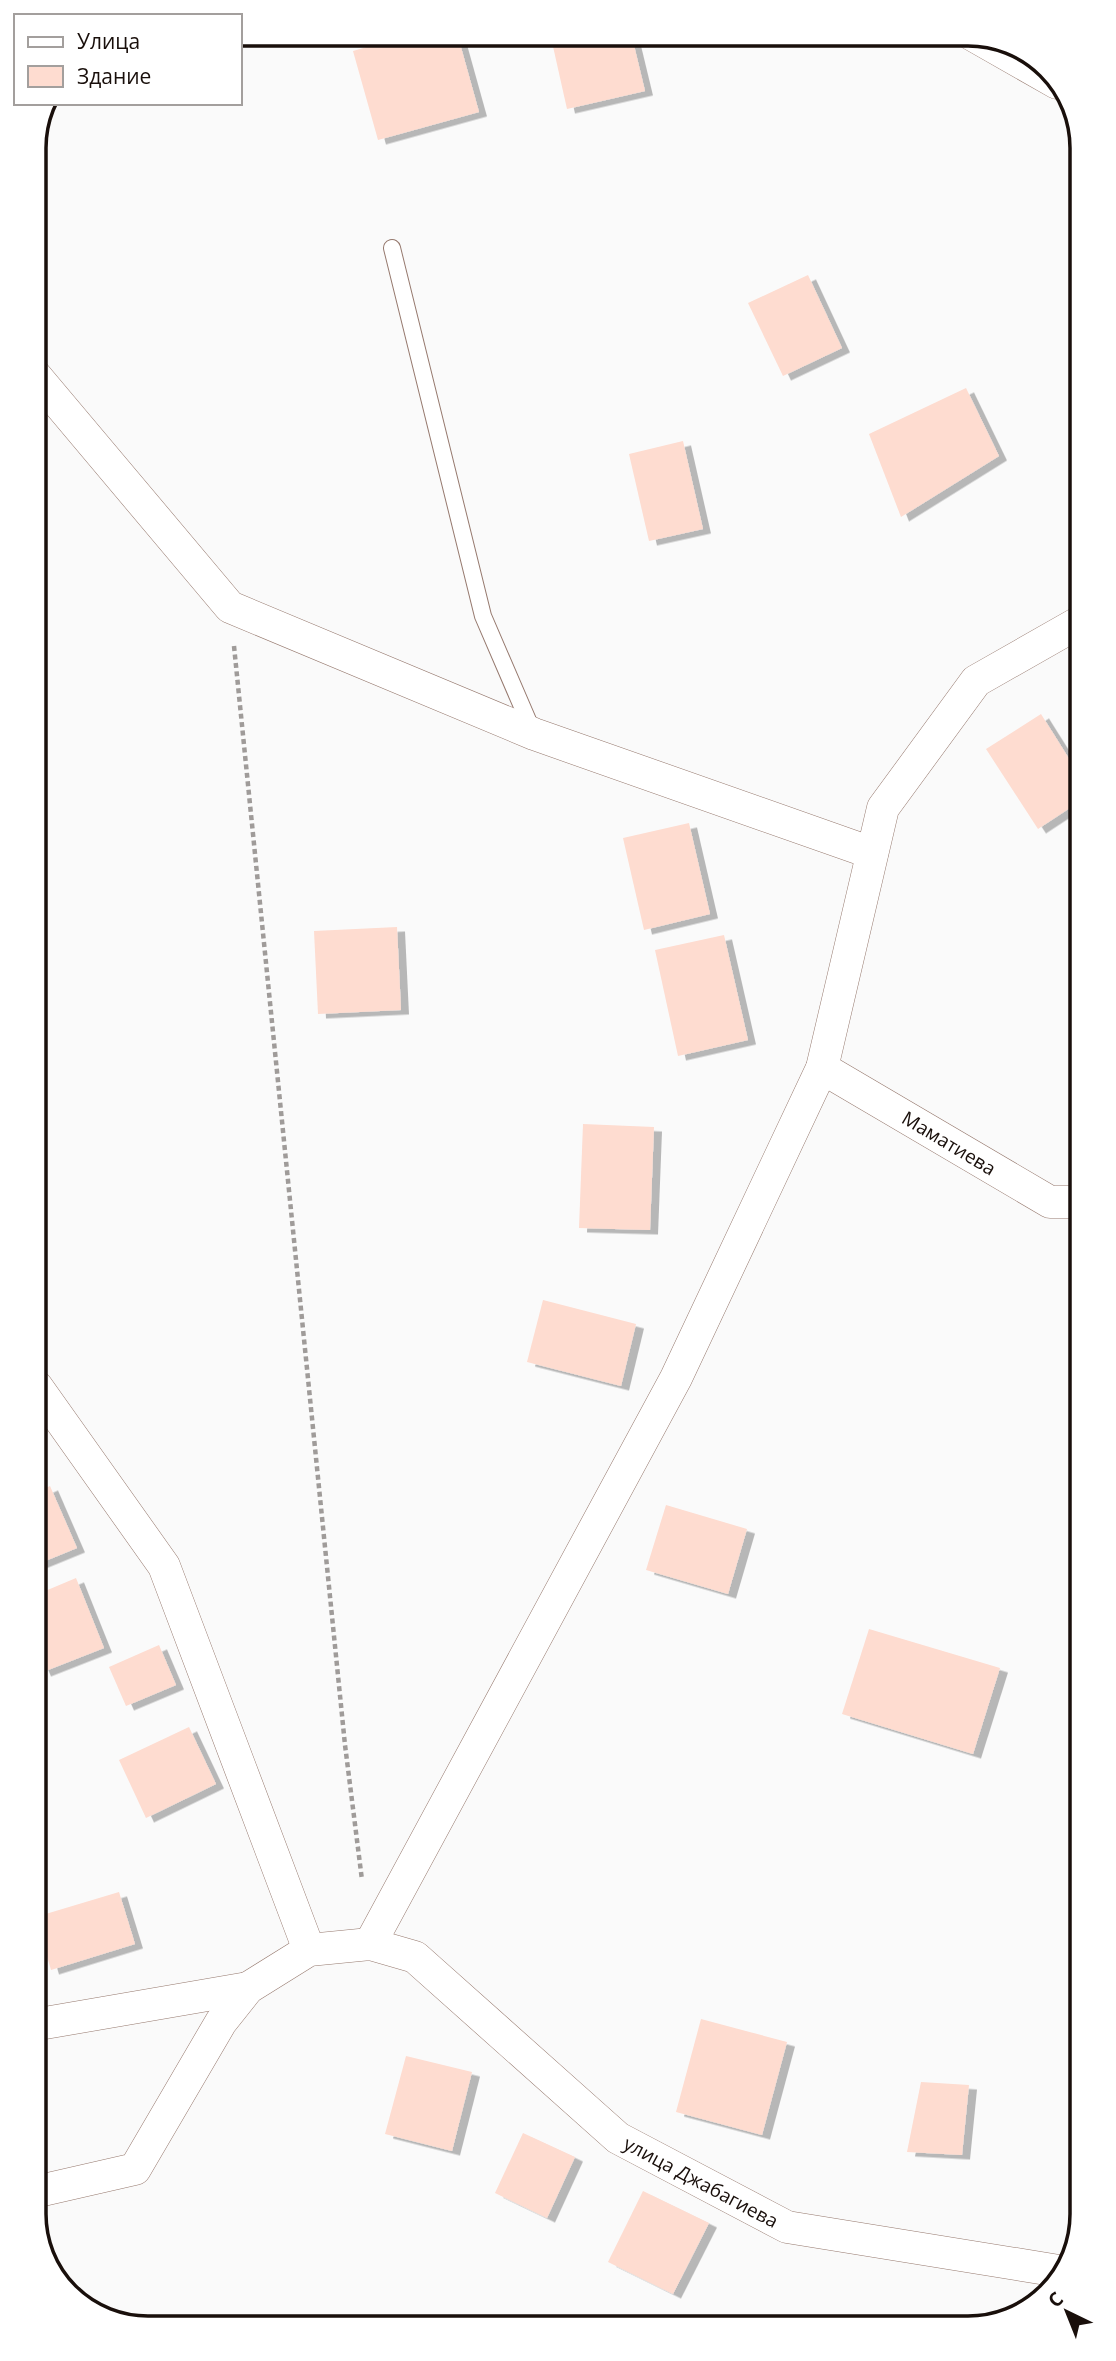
<svg xmlns="http://www.w3.org/2000/svg" width="1116" height="2361" font-family="'Open Sans',sans-serif">
<style>
.building{fill:#fedcd0;filter:url(#shadow)}
.lines{fill:none;stroke-linecap:round;stroke-linejoin:round}
.service-casing{stroke:#96796e;stroke-width:18}
.minor-casing{stroke:#96796e;stroke-width:33}
.path{stroke:#9f9b99;stroke-width:4.5;stroke-dasharray:5 3.5;stroke-linecap:butt}
.service{stroke:#fff;stroke-width:16}
.minor{stroke:#fff;stroke-width:32}
.labels{text-anchor:middle;dominant-baseline:central;stroke-width:6;stroke-linejoin:round;paint-order:stroke}
.street-label{font-size:19px;fill:#190f0b;stroke:#fff}
.rim{fill:none;stroke:#190f0b;stroke-width:3.5}
</style>
<defs>
<filter id="shadow"><feDropShadow dx="8" dy="4.5" stdDeviation="0" flood-color="#0004"/></filter>
</defs>
<rect width="100%" height="100%" fill="#fafafa"/>
<g class="building">
<polygon points="415,33 457,33 479,112 378,140 353,51"/>
<polygon points="550,33 631,33 645,91 567,109"/>
<polygon points="808,275 842,348 783,376 748,303"/>
<polygon points="966,388 999,456 901,517 869,434"/>
<polygon points="683,441 703,529 649,541 629,454"/>
<polygon points="1041,714 1078,773 1079,802 1038,829 986,749"/>
<polygon points="689,823 710,914 644,930 623,838"/>
<polygon points="397,927 401,1010 318,1014 314,931"/>
<polygon points="724,935 748,1040 678,1056 655,950"/>
<polygon points="583,1124 654,1127 650,1230 579,1228"/>
<polygon points="543,1300 636,1324 621,1386 527,1362"/>
<polygon points="50,1486 77,1548 38,1564 37,1492"/>
<polygon points="666,1505 747,1529 728,1594 646,1570"/>
<polygon points="76,1578 104,1648 43,1672 38,1660 38,1594"/>
<polygon points="869,1629 1000,1668 973,1754 842,1714"/>
<polygon points="159,1645 176,1685 126,1706 109,1667"/>
<polygon points="189,1727 216,1784 146,1818 119,1760"/>
<polygon points="119,1892 135,1944 51,1970 39,1929 39,1916"/>
<polygon points="701,2019 787,2042 762,2135 676,2112"/>
<polygon points="406,2056 472,2072 452,2151 385,2134"/>
<polygon points="921,2082 969,2085 962,2155 907,2152"/>
<polygon points="523,2133 575,2157 547,2218 495,2193"/>
<polygon points="643,2191 709,2223 673,2294 608,2262"/>
</g>
<g class="lines">
<defs>
<polyline id="service" points="392,248 483,616 533,732"/>
<g id="minor">
<polyline points="971,34 1057,83"/>
<polyline points="34,374 230,607 534,734 872,853"/>
<polyline points="822,1068 1050,1202 1080,1202"/>
<polyline points="37,1387 164,1566 309,1950"/>
<polyline points="370,1944 676,1378 822,1068 883,808 976,681 1078,623"/>
<polyline points="39,2024 248,1988"/>
<polyline points="39,2191 135,2169 221,2022 248,1988 309,1950 370,1944 415,1957 618,2138 787,2227 1065,2272"/>
</g>
</defs>
<use href="#service" class="service-casing"/>
<use href="#minor" class="minor-casing"/>
<polyline class="path" points="234,646 345,1745 362,1880"/>
<use href="#service" class="service"/>
<use href="#minor" class="minor"/>
</g>
<g class="labels">
<g class="street-label">
<text transform="translate(949 1143) rotate(31)">Маматиева</text>
<text transform="translate(701 2182) rotate(28)">улица Джабагиева</text>
</g>
</g>
<path d="M0 0H1116V2361H0ZM148 46H968A102 102 0 0 1 1070 148V2214A102 102 0 0 1 968 2316H148A102 102 0 0 1 46 2214V148A102 102 0 0 1 148 46Z" fill="#fff" fill-rule="evenodd"/>
<path class="rim" d="M148 46H968A102 102 0 0 1 1070 148V2214A102 102 0 0 1 968 2316H148A102 102 0 0 1 46 2214V148A102 102 0 0 1 148 46Z"/>
<rect x="14" y="14" width="228" height="91" fill="#ffffff" stroke="#a39f9d" stroke-width="2"/>
<rect x="28" y="37" width="35" height="10" fill="#ffffff" stroke="#a39f9d" stroke-width="2"/>
<text x="77" y="49" font-size="21" fill="#190f0b">Улица</text>
<rect x="28" y="66" width="35" height="21" fill="#fedcd0" stroke="#a39f9d" stroke-width="2"/>
<text x="77" y="84" font-size="21" fill="#190f0b">Здание</text>
<g transform="translate(1067 2312) rotate(317)" stroke="#ffffff" stroke-width="5" paint-order="stroke">
<path d="M0-5L12 26L0 18L-12 26Z" fill="#190f0b"/>
<text y="-10" font-size="19" font-weight="bold" text-anchor="middle" fill="#190f0b">С</text>
</g>
</svg>
